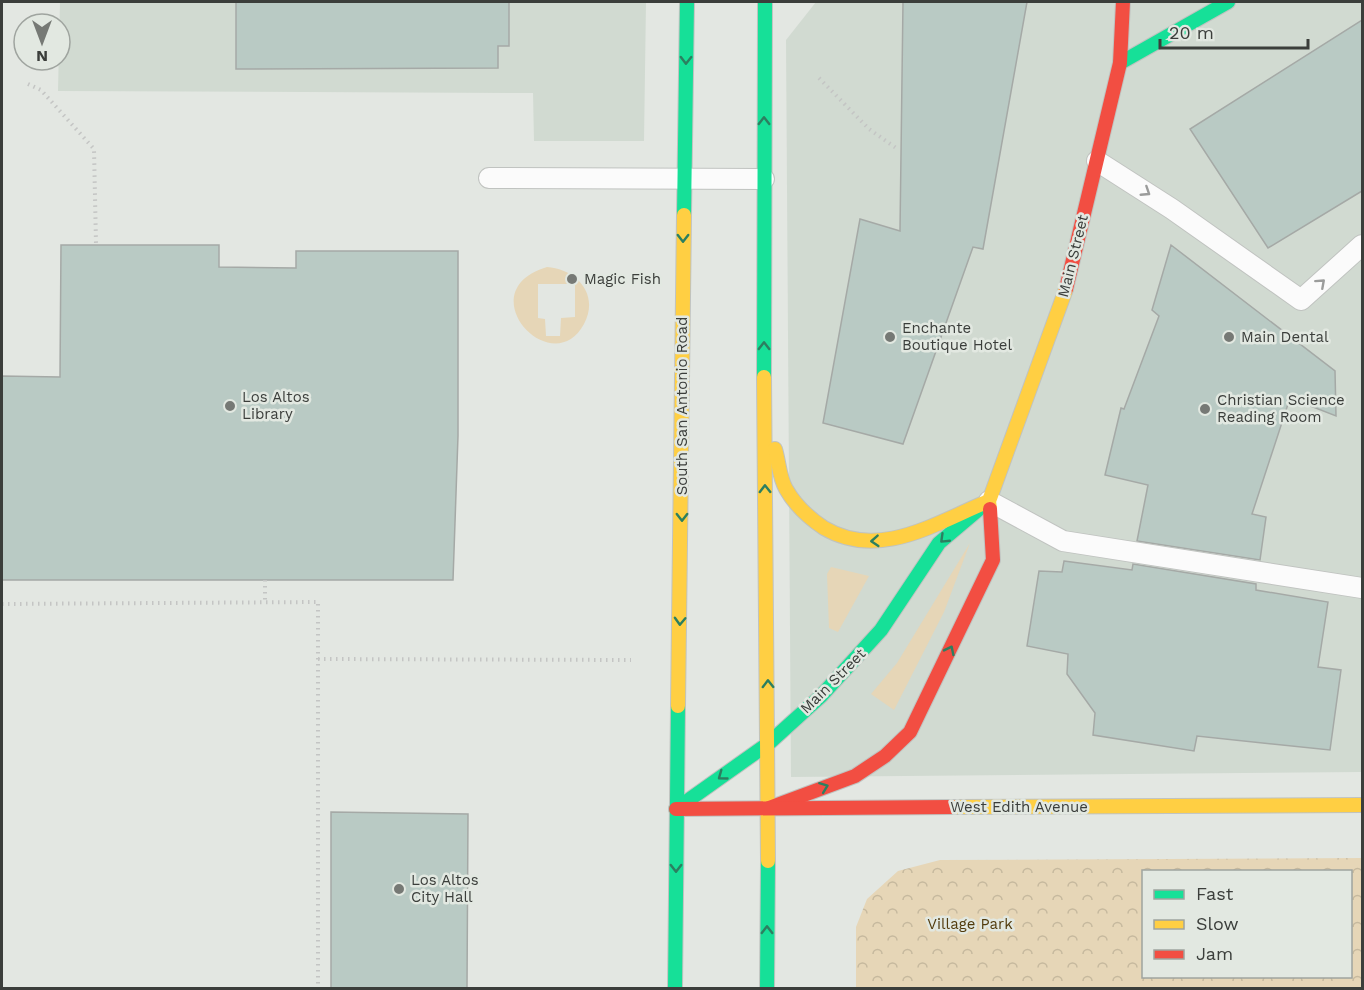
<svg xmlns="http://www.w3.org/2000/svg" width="1364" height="990" font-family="'Work Sans',sans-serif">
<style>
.built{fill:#d1dad1}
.green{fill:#e6d6b7;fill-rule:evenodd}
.forest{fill:url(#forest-crowns);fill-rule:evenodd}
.building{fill:#b9cac4;stroke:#a5a9a6;stroke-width:1.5}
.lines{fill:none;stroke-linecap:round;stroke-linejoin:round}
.lane-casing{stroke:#c0c3c0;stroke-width:22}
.fast-casing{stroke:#c0c3c0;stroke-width:16}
.slow-casing{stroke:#c0c3c0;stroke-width:16}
.jam-casing{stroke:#c0c3c0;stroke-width:16}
.path{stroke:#c4c5c4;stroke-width:4;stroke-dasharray:1.5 4.5;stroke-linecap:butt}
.lane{stroke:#fbfbfb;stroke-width:20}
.fast{stroke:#16e098;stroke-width:14}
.slow{stroke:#ffcf43;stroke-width:14}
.jam{stroke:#f24e42;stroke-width:14}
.oneway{stroke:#2c7f60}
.oneway2{stroke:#9b9c9b}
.poi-dot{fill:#767975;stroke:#e2e8e1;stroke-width:2}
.labels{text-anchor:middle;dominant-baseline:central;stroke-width:5;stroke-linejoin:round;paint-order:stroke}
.street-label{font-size:15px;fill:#3b3e3b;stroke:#e2e8e1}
.poi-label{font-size:15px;fill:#3b3e3b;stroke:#e2e8e1;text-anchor:start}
.park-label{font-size:15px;fill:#523b0c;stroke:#e2e8e1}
</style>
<defs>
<pattern id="forest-crowns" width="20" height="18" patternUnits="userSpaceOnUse" patternTransform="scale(1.5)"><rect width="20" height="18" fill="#e6d6b7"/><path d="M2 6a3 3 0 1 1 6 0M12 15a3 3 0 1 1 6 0" fill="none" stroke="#c6b99e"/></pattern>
</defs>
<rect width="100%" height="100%" fill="#e3e7e2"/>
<g class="built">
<polygon points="60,2 646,2 644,141 534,141 533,93 58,91"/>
<polygon points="816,2 1362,2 1362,772 791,777 786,40"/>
</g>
<g class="green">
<path d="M 547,267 C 576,269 600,294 584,324 C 552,383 467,291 547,267 ZM 538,284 L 575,284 L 575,317 L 561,318 L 560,336 L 546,336 L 545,319 L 538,318 Z"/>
<polygon points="970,543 944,612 894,710 871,694 897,663"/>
<polygon points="831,567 869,576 838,632 829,628 827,574"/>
</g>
<path class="forest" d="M 1362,858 L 1362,988 L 856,988 L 856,927 L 867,899 L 898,871 L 940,860 ZM 1144,872 L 1350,872 L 1350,976 L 1144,976 Z"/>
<g class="building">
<polygon points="236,2 509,2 509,46 498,46 498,68 236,69"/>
<polygon points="903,2 1027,2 983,249 973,247 903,444 823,423 860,219 900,231"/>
<polygon points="1362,20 1362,191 1268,248 1190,129"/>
<polygon points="61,245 219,245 219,267 296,268 296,251 458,251 458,436 453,580 2,580 2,376 60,377"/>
<polygon points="1171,245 1335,371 1336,416 1290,398 1252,514 1266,517 1260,560 1137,541 1148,485 1105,475 1121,408 1124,409 1159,316 1152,310"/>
<polygon points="1064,561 1132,570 1133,564 1256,584 1256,590 1328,602 1318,667 1341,670 1330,750 1197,736 1194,751 1093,735 1095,713 1067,674 1068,654 1027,646 1039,571 1062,572"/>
<polygon points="331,812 468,814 467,988 331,988"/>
</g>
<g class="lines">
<defs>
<g id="lane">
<polyline points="1097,161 1172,209 1301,300 1362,245"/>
<polyline points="489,178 764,179"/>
<polyline points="989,501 1063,541 1362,588"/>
</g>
<g id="fast">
<polyline points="1120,63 1228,2"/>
<polyline points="684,215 687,2"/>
<polyline points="764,377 765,2"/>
<polyline points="676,809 769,743 821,696 881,630 939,543 978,510"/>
<polyline points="675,988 678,706"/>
<polyline points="767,988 768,861"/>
</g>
<g id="slow">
<polyline points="764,377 768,861"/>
<path d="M 775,449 C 779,462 779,477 786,489 C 795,505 809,518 824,528 C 880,561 937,522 989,501"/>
<polyline points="990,509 989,501 1066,289"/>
<polyline points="678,706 684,215"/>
<polyline points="952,807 1362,805"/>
</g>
<g id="jam">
<polyline points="1066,289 1120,63 1123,2"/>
<polyline points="769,808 855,776 885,756 910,732 993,560 990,509"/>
<polyline points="676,809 952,807"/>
</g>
</defs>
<use href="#lane" class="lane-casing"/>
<use href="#fast" class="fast-casing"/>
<use href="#slow" class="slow-casing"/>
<use href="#jam" class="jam-casing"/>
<g class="path">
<polyline points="819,78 869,129 896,148"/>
<polyline points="28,84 41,90 94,149 96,244"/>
<polyline points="265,580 265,602"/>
<polyline points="2,604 318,602 318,988"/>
<polyline points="318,659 631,660"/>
</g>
<use href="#lane" class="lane"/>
<use href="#fast" class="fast"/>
<use href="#slow" class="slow"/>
<use href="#jam" class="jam"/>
</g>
<defs><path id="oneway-chevron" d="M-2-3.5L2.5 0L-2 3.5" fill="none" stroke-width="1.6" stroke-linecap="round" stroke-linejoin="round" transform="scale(1.5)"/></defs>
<g class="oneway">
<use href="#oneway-chevron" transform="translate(686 60) rotate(91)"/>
<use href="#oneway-chevron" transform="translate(764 121) rotate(-90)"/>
<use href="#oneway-chevron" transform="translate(683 238) rotate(90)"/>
<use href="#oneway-chevron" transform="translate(764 346) rotate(-90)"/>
<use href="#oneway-chevron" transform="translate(765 489) rotate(-91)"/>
<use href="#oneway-chevron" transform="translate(682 517) rotate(90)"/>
<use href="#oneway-chevron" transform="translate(944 539) rotate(136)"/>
<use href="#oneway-chevron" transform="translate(875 541) rotate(176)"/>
<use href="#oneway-chevron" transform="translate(680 621) rotate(92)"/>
<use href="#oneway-chevron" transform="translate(950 650) rotate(-64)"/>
<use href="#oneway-chevron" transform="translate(768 684) rotate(-91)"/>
<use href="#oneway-chevron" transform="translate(722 776) rotate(144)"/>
<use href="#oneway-chevron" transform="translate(824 787) rotate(-21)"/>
<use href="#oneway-chevron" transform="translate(676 868) rotate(90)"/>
<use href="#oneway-chevron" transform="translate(767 930) rotate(-90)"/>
</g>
<g class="oneway2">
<use href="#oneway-chevron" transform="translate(1146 192) rotate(33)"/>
<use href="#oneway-chevron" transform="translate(1321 283) rotate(-42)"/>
</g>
<g class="poi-dot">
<circle cx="572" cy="279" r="6"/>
<circle cx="890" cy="337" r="6"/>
<circle cx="1229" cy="337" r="6"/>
<circle cx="230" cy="406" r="6"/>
<circle cx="1205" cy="409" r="6"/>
<circle cx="399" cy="889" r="6"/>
</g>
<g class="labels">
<g class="street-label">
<text transform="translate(1073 256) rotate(-76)">Main Street</text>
<text transform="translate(682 406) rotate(-90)">South San Antonio Road</text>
<text transform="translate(833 681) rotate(-45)">Main Street</text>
<text x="1019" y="807">West Edith Avenue</text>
</g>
<g class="poi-label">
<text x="584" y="279">Magic Fish</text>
<text x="902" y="328">Enchante<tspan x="902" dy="17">Boutique Hotel</tspan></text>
<text x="1241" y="337">Main Dental</text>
<text x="242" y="397">Los Altos<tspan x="242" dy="17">Library</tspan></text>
<text x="1217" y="400">Christian Science<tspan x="1217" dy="17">Reading Room</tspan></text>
<text x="411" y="880">Los Altos<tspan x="411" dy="17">City Hall</tspan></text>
</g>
<g class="park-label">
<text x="970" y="924">Village Park</text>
</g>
</g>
<rect width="1364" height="990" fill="none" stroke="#3b3e3b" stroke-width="6"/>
<rect x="1142" y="870" width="210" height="108" fill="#e2e8e1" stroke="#9fa49f" stroke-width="1.5"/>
<rect x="1154" y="890" width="30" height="9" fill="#16e098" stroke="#9fa49f" stroke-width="1.5"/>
<text x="1196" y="900" font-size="18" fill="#3b3e3b">Fast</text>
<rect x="1154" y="920" width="30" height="9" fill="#ffcf43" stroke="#9fa49f" stroke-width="1.5"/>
<text x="1196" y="930" font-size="18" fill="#3b3e3b">Slow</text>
<rect x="1154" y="950" width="30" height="9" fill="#f24e42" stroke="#9fa49f" stroke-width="1.5"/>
<text x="1196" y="960" font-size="18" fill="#3b3e3b">Jam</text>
<g transform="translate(42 42) rotate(180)"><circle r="28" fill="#e2e8e1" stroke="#9fa49f" stroke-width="1.5"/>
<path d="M0-4.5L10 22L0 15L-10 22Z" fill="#767975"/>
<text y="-9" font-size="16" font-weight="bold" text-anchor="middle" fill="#3b3e3b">N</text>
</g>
<path d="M1160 39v9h148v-9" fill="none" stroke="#3b3e3b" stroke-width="3"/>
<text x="1169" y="39" font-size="18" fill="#3b3e3b" stroke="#e2e8e1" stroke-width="4.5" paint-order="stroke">20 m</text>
</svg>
